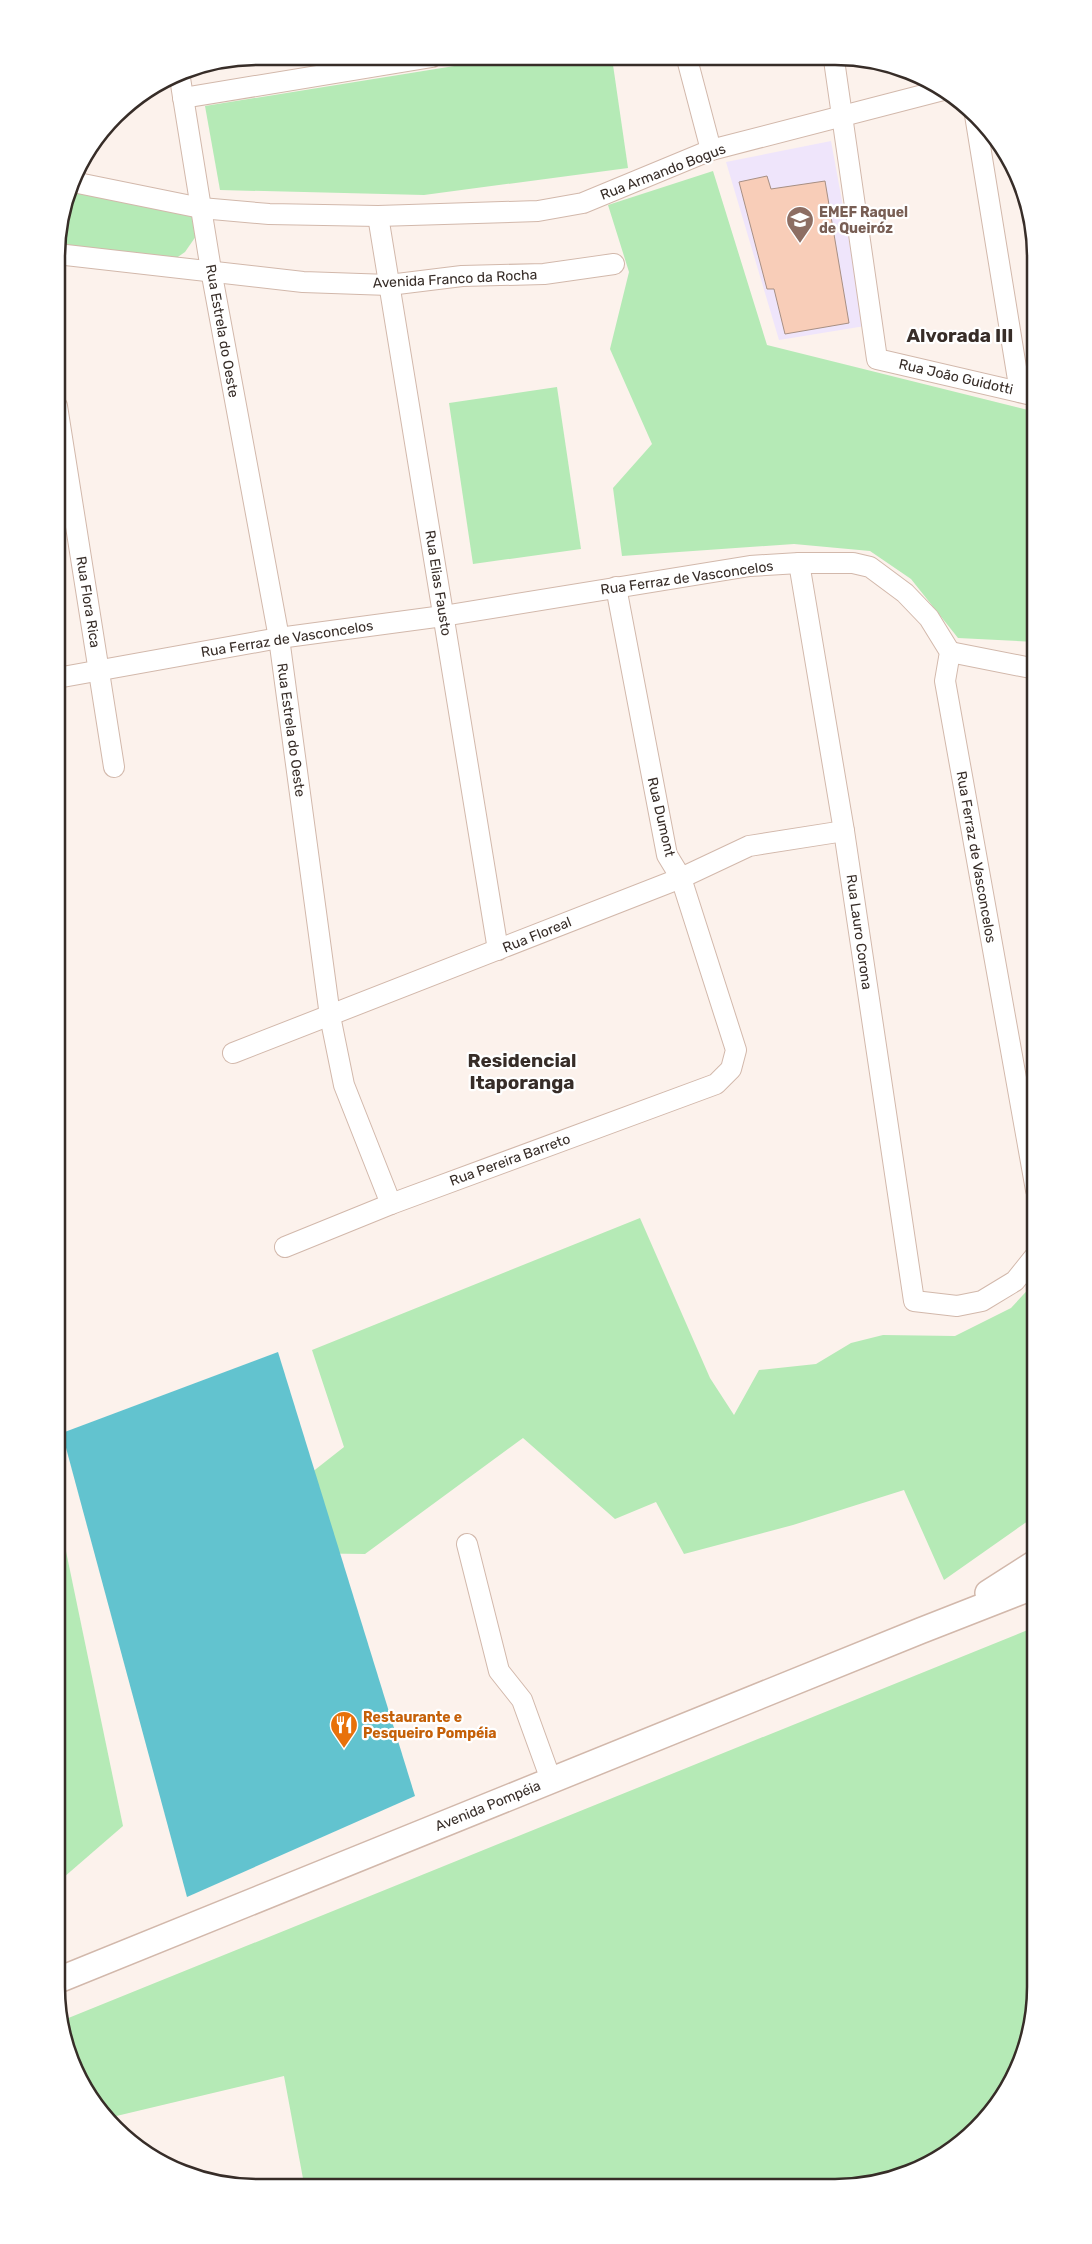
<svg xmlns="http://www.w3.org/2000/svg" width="1092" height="2244" font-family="Rubik,sans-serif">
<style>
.education{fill:#efe5fb}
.green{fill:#b5eab6}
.water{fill:#62c3cf}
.building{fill:#f8cdb8;stroke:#a78f83}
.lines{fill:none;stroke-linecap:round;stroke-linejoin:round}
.minor-casing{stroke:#d2b8ab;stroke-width:22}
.major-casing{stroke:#d2b8ab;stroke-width:28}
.minor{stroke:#fff;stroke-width:20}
.major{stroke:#fff;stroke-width:25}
.labels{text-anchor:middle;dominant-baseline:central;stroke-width:4.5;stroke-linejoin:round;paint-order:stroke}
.street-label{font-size:14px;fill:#372d28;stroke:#fff}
.education-label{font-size:14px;font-weight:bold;fill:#785e54;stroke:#fff;text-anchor:start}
.food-label{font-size:14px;font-weight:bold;fill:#c56008;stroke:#fff;text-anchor:start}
.district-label{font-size:19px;font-weight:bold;fill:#372d28;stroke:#fff}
.rim{fill:none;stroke:#372d28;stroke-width:2.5}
</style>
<rect width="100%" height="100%" fill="#fcf2ec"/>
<polygon class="education" points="831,141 865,326 779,340 726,162"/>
<g class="green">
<polygon points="504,58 612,58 628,168 424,195 220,190 205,106"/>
<polygon points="713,171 767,345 1036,412 1036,642 958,638 911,579 870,551 794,544 622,556 613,488 652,444 610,349 629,272 608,205"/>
<polygon points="71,192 155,201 181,207 203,226 185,252 162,268 57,264 57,244"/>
<polygon points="557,387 581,549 473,564 449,403"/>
<polygon points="640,1218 710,1378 734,1415 759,1370 816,1364 851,1343 883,1335 955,1336 1011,1308 1035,1282 1035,1516 944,1580 904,1490 793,1525 684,1554 656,1502 615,1519 523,1438 365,1554 285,1553 255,1517 344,1447 312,1350"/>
<polygon points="56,1503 123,1826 56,1884"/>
<polygon points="1035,1627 1035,2000 1021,2063 994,2109 946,2154 887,2181 835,2188 304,2184 284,2076 108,2118 90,2098 63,2039 61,2021"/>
</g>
<polygon class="water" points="278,1352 415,1796 187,1897 62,1433"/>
<polygon class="building" points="767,176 771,189 825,181 849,323 785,334 774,289 767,289 739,182"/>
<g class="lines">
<defs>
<g id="minor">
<polyline points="687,59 711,150"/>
<polyline points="834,60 877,359 1036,396"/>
<polyline points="179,72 211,270 279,638 330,1016 344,1085 391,1204"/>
<polyline points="183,98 432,57"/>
<polyline points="975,115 1020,392"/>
<polyline points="73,182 201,208 269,214 378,216 538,211 583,203 711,150 943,90"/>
<polyline points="378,216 498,950"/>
<polyline points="57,254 303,282 389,285 462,276 544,274 614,264"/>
<polyline points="57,406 114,767"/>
<polyline points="799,563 844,831 914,1301 957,1306 982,1301 1015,1281 1035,1256"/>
<polyline points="950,652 1036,669"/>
<polyline points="57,678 279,638 443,616 750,566 799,563 853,563 870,567 905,593 929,618 950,652 945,681 1036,1190"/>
<polyline points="233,1053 681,878 749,846 844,831"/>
<polyline points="285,1247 391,1204 716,1084 731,1069 736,1050 681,878 667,855 616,587"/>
<polyline points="467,1544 499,1671 522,1700 551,1780"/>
</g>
<g id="major">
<polyline points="988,1593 1035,1563"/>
<polyline points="56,1981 920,1631 1035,1586"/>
</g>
</defs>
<use href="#minor" class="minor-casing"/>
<use href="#major" class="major-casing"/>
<use href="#minor" class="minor"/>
<use href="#major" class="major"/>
</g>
<defs>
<symbol id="school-pin" viewBox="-11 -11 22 30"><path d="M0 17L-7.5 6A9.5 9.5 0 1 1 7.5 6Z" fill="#8d6e63" stroke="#fff"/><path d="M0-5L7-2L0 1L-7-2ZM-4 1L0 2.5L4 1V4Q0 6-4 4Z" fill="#fff"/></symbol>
<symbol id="restaurant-pin" viewBox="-11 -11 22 30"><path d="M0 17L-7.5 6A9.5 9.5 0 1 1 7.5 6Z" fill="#e8710a" stroke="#fff"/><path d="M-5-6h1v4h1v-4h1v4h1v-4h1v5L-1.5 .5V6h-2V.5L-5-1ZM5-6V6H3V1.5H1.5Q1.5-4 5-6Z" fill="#fff"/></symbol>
</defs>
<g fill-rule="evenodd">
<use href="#school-pin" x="784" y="204" width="32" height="43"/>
<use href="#restaurant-pin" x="328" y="1709" width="32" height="43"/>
</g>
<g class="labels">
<g class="street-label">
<text transform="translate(663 172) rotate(-21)">Rua Armando Bogus</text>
<text transform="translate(455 279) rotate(-3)">Avenida Franco da Rocha</text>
<text transform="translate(222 331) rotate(80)">Rua Estrela do Oeste</text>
<text transform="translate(956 377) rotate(13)">Rua João Guidotti</text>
<text transform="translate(687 578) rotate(-8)">Rua Ferraz de Vasconcelos</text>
<text transform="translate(438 583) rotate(81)">Rua Elias Fausto</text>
<text transform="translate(88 602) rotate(81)">Rua Flora Rica</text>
<text transform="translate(287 639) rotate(-9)">Rua Ferraz de Vasconcelos</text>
<text transform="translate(291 730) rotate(82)">Rua Estrela do Oeste</text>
<text transform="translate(661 817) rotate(77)">Rua Dumont</text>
<text transform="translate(976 857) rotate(80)">Rua Ferraz de Vasconcelos</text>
<text transform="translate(859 932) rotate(82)">Rua Lauro Corona</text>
<text transform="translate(537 935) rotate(-22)">Rua Floreal</text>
<text transform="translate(510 1160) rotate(-20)">Rua Pereira Barreto</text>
<text transform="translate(488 1806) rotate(-22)">Avenida Pompéia</text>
</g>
<g class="education-label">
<text x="819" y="212">EMEF Raquel<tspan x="819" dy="16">de Queiróz</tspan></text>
</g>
<g class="food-label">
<text x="363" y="1717">Restaurante e<tspan x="363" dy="16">Pesqueiro Pompéia</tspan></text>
</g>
<g class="district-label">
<text x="960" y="335">Alvorada III</text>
<text x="522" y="1060">Residencial<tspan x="522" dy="22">Itaporanga</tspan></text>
</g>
</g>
<path d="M0 0H1092V2244H0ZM257 65H835A192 192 0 0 1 1027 257V1987A192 192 0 0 1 835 2179H257A192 192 0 0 1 65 1987V257A192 192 0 0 1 257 65Z" fill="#fff" fill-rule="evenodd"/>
<path class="rim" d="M257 65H835A192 192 0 0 1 1027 257V1987A192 192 0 0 1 835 2179H257A192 192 0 0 1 65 1987V257A192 192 0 0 1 257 65Z"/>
</svg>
